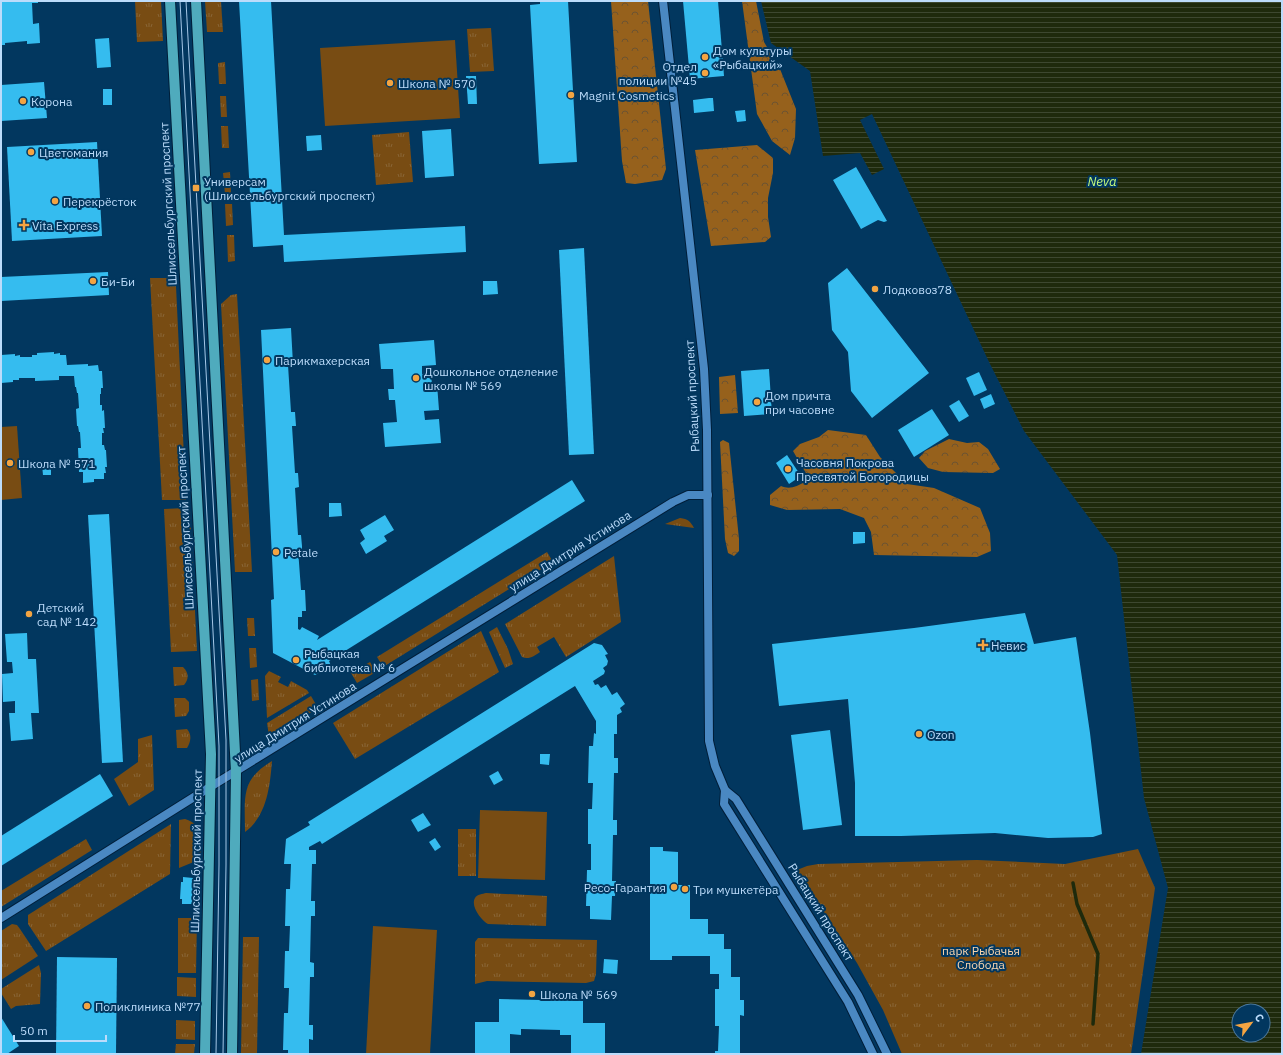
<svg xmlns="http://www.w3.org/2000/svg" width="1283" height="1055" font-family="'IBM Plex Sans',sans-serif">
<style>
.grass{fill:url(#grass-tufts)}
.forest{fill:url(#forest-crowns)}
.garden{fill:#784c13}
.water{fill:url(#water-rules);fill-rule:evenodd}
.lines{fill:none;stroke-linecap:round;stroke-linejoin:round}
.stream{stroke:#1e2a0c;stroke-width:3.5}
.building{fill:#35bcef}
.street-casing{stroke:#001e39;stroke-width:10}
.primary-casing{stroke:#001e39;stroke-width:12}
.street{stroke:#4a88c2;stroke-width:8}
.primary{stroke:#4fabbd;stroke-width:10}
.tram{stroke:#a5c7e7;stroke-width:1}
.poi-dot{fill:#f3a442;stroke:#02375f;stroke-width:1.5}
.labels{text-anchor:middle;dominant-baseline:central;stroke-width:4;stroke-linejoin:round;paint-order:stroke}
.poi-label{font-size:12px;fill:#bcdcfb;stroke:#02375f;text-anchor:start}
.street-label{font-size:12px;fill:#bcdcfb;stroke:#02375f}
.park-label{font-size:12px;fill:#f9d5ae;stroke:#02375f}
.water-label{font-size:13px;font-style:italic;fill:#c3f87c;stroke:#02375f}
</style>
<defs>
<pattern id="grass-tufts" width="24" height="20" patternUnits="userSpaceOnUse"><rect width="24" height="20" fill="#784c13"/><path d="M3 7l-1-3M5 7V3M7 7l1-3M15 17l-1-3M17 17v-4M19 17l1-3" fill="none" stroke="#896536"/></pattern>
<pattern id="forest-crowns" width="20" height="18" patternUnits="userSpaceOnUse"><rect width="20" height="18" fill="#96611c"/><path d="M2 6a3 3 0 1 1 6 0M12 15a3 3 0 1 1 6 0" fill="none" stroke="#6c5331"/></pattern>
<pattern id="water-rules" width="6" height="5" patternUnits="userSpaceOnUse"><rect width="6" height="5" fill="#1e2a0c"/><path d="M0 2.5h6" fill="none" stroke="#3d4830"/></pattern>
</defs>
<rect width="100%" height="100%" fill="#02375f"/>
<g class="grass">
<polygon points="135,1 161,1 163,41 137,42"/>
<polygon points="205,1 221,1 223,32 207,32"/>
<polygon points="491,28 494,71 470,72 467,29"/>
<polygon points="225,62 226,84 219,84 218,63"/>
<polygon points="220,96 226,96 227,117 221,117"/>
<polygon points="221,126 228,126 229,148 222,148"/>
<polygon points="409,132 413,182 376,185 372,135"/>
<polygon points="230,172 231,194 225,194 223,173"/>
<polygon points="225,204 232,204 233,225 226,226"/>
<polygon points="227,235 234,235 235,261 228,262"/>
<polygon points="150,278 169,278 176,286 186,500 162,500"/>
<polygon points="237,294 252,572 235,572 221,304 231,295"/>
<polygon points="185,508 190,511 197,651 171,652 164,509"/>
<path d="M 680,518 C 688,519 690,521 694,528 L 665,524 Z"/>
<polygon points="547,552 553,562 383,667 377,657"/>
<path d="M 614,556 L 621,622 L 566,657 L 554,637 L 537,647 L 540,652 C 534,656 529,660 522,657 L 505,624 Z"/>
<polygon points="247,618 254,618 255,636 248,636"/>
<polygon points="497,627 508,649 513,664 505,668 489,632"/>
<polygon points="481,631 499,672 355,759 333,723"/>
<polygon points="249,648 256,648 257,667 250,668"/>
<polygon points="370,662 376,672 357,683 351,673"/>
<path d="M 173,667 L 183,667 C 189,673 189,679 184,685 L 174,686 Z"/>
<polygon points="269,671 281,677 278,682 288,687 291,681 307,690 309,693 267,718 265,676"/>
<polygon points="258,679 259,700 252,701 251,680"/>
<polygon points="311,696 318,708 274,735 269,736 267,723"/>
<polygon points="174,698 185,698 189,702 189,711 186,716 175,717"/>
<path d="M 187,729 C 192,735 191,741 187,748 L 177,748 L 176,730 Z"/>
<polygon points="152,735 154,790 129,806 114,779 138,762 138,739"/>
<path d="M 272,761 C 270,786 267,816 245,832 C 245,798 240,780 272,761 Z"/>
<path d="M 185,819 C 205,825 201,843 201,859 L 179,868 L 179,820 Z"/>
<polygon points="171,824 170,874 46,951 28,924 28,915"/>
<rect x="458" y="829" width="18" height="47"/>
<polygon points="86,839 92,850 1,907 1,891"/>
<polygon points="1138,849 1155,888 1131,1054 902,1054 883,1010 857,963 797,870 807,866 818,864 977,860 1065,864"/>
<path d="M 486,893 L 547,896 L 546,926 L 488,924 C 482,921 470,906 475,898 C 477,894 483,894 486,893 Z"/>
<polygon points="178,918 197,918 196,973 178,973"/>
<polygon points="12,924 17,925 20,929 38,956 1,980 1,931"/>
<polygon points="243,937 259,937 257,1054 241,1054"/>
<polygon points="478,938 597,940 596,974 594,981 586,983 487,981 475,984 475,942"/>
<polygon points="39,965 41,973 40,1004 16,1006 11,1009 1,993 1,989"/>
<polygon points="177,977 196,978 196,997 177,996"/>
<polygon points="176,1020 195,1021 195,1040 176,1039"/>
<polygon points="176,1044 195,1044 194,1054 175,1054"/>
</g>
<g class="forest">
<polygon points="611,1 648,1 666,169 662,180 635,184 626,183 622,161"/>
<polygon points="742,1 756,1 764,42 780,69 796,109 795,138 790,155 772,141 757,114"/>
<polygon points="757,145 773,158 773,173 768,198 768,217 771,237 765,242 711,246 695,150"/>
<polygon points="735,375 738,413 720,414 719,377"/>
<path d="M 828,430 L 866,435 L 880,457 L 907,484 L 934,488 L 980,508 L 990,533 L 991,551 L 977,557 L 874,555 L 871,532 L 864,518 L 840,509 L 787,510 L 770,505 L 770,495 L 781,486 C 790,490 797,486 805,482 L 807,475 L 793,451 L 800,444 L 819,437 Z"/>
<polygon points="949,439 967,443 979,442 988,449 1000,469 993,473 943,472 928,468 919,458 925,451"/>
<polygon points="723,440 729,443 739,539 739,551 734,556 728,553 725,539 720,442"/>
</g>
<g class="garden">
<polygon points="455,40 460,118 325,126 320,48"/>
<polygon points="17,426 22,498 1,500 1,427"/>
<polygon points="480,810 547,812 545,880 478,878"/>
<polygon points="373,926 437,930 430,1054 366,1054"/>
</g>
<path class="water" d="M 761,1 L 1282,1 L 1282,1054 L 1141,1054 L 1168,888 L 1144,798 L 1117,555 L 1024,431 L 990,364 L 872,114 L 860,120 L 884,169 L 872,175 L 860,153 L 823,156 L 810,71 L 771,43 ZM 1239,1011 L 1263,1011 L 1263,1035 L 1239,1035 Z"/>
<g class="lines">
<polyline class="stream" points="1073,883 1077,904 1098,954 1093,1024"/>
</g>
<g class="building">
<polygon points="1,1 38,1 38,3 32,3 33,24 39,23 40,43 27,44 27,41 5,43 5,45 1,45"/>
<polygon points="239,1 271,1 284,235 465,226 466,252 284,262 283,245 253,247"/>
<polygon points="540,1 568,1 577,162 539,164 530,5 540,4"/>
<polygon points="683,1 718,1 724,76 690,79"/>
<polygon points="109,38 111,67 97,68 95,39"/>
<polygon points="466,76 476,76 477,104 468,104"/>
<polygon points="44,82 47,118 1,121 1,85"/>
<rect x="103" y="89" width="9" height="16"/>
<polygon points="709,98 713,98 714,111 694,113 693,100"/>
<polygon points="745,110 746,121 737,122 735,111"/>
<polygon points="451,129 454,176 425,178 422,131"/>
<polygon points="321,135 322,150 307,151 306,136"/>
<polygon points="97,142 102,236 12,241 7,147"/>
<polygon points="856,167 887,221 884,222 878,220 861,229 833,180"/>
<polygon points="584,248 594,454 569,455 559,250"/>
<polygon points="847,268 929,373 872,418 851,391 848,352 832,330 828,283"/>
<polygon points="108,272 109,295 1,301 1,277"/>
<polygon points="483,281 497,281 498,294 483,295"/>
<polygon points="291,328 293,364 288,365 291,412 295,412 296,426 292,426 295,473 298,473 299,487 295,488 298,535 301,535 302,546 302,549 298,549 301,590 305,590 306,611 302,611 302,617 298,617 298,629 300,630 302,627 319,636 317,640 572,480 585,501 329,661 331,666 315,675 273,653 271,600 274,599 261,330"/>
<polygon points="434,340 436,365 422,366 422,374 431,373 432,385 437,384 439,410 424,411 425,420 439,419 441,443 385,447 383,423 397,422 395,400 389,400 388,389 394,389 393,369 381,369 379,344"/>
<polygon points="54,352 54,354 60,353 60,355 66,355 67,365 88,364 88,366 98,365 99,371 102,371 103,388 101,388 101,394 100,394 100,405 102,405 102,411 104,410 105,428 103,428 104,433 102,433 102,445 104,445 105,450 106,450 107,467 105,467 106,473 104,473 104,479 94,479 94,482 83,483 83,472 79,472 78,448 81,448 80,432 79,432 78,426 77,426 76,409 79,408 78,393 77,393 76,387 75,387 74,376 59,376 59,380 35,381 35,378 19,378 19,380 13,380 13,382 1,383 1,355 15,354 15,356 20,355 20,357 32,357 32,355 37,355 37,353"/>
<polygon points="769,369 772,414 744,416 741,371"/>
<polygon points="979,372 987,390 974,396 966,378"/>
<polygon points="991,394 995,404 984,409 980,399"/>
<polygon points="959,400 969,416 959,422 949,406"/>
<polygon points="932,409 949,435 914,457 898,430"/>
<polygon points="787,455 801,476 789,484 776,463"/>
<polygon points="51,464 51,475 43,475 42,465"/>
<polygon points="329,503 341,503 342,516 329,517"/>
<polygon points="109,514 123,762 102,763 88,515"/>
<polygon points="385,515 394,530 384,536 387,541 366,554 360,543 365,539 360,530"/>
<polygon points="853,532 865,532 865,543 853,544"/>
<polygon points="1025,613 1034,644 1076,637 1090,733 1102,834 1093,837 1048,838 995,833 901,836 855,836 855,783 848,699 779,706 772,644 914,628"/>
<polygon points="27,633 28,659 36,659 39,713 31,713 33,739 11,741 9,713 15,713 15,701 3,702 2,674 13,673 12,662 7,662 5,634"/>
<polygon points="594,643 602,645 608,654 605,655 608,661 607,665 603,668 605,671 604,674 593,681 595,685 598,684 601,688 606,685 612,695 617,692 625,704 620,708 622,712 617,715 617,734 614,734 614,758 618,758 618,773 614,773 613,820 617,820 617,835 613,835 612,881 616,881 615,896 612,896 611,920 590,919 590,906 586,906 587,870 591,870 591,844 588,844 588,809 592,809 593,783 588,783 589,746 593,746 594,733 596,734 596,721 575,686 322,844 320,841 309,847 309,850 316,850 316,864 312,864 311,901 315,901 315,916 311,916 310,962 314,963 314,977 310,977 309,1025 313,1025 313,1040 309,1039 309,1054 288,1054 288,1050 283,1050 284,1013 288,1013 289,988 284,988 285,951 289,951 290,926 285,926 286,889 290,889 291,864 284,864 286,839 310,825 308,822"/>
<polygon points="830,730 842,825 803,830 791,735"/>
<polygon points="540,754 550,754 549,765 540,764"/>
<polygon points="498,771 503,780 494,785 489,776"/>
<polygon points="100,774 113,796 1,866 1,836"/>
<polygon points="423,813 431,825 418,832 411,820"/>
<polygon points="435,838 441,847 435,851 429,842"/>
<polygon points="650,847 663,847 663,851 678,852 678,885 690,885 690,919 708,919 708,934 724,934 724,949 731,949 731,977 740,977 740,1000 744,1000 744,1016 740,1015 740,1054 715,1054 715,1051 718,1051 719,1026 715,1026 715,989 719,989 719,974 710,974 710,956 672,956 672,960 650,960"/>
<polygon points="183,877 193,878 193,904 182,904 182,899 180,899 181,882 183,882"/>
<polygon points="57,957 117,958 116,1054 56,1054"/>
<polygon points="604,959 618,960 617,974 603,973"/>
<polygon points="499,999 583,1001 583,1023 605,1023 605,1054 571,1054 571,1035 560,1035 560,1030 521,1029 521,1035 510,1034 510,1054 475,1054 475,1022 499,1022"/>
<polygon points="1,1017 19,1046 7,1054 1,1054"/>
</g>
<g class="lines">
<defs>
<g id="street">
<polyline points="663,1 704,369 707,430 709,741 715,766 725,790 724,804 848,1002 873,1054"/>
<polyline points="725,790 736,799 858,995 887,1054"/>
<polyline points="1,918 210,787 673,502 688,495 708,495"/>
</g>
<g id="primary">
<polyline points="170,1 211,754 205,1054"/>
<polyline points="196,1 236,772 232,1054"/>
</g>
</defs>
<use href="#street" class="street-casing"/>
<use href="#primary" class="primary-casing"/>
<use href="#street" class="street"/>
<use href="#primary" class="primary"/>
<g class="tram">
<polyline points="180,1 219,746 219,865 216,1054"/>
<polyline points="186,1 226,740 226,865 223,1054"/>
</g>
</g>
<g class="poi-dot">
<circle cx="705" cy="57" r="4"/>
<circle cx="705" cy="73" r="4"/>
<circle cx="390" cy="83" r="4"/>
<circle cx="571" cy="95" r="4"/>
<circle cx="23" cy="101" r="4"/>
<circle cx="31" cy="152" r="4"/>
<rect x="192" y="184" width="8" height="8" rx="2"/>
<circle cx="55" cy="201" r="4"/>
<path d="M22 219h4v4h4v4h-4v4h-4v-4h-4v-4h4z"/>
<circle cx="93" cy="281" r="4"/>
<circle cx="875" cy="289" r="4"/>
<circle cx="267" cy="360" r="4"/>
<circle cx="416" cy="378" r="4"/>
<circle cx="757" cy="402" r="4"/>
<circle cx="10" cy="463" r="4"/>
<circle cx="788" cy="469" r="4"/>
<circle cx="276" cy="552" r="4"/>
<circle cx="29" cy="614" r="4"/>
<path d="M981 639h4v4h4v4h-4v4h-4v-4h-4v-4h4z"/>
<circle cx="296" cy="660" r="4"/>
<circle cx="919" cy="734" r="4"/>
<circle cx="674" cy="887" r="4"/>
<circle cx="685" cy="889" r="4"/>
<circle cx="532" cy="994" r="4"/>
<circle cx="87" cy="1006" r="4"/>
</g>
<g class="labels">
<g class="poi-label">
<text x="713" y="50">Дом культуры<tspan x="713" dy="14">«Рыбацкий»</tspan></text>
<text x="697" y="66" text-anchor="end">Отдел<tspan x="697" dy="14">полиции №45</tspan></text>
<text x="398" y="83">Школа № 570</text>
<text x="579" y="95">Magnit Cosmetics</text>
<text x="31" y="101">Корона</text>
<text x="39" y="152">Цветомания</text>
<text x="204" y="181">Универсам<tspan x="204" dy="14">(Шлиссельбургский проспект)</tspan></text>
<text x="63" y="201">Перекрёсток</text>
<text x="32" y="225">Vita Express</text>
<text x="101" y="281">Би-Би</text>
<text x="883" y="289">Лодковоз78</text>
<text x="275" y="360">Парикмахерская</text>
<text x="424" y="371">Дошкольное отделение<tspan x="424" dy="14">школы № 569</tspan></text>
<text x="765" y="395">Дом причта<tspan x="765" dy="14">при часовне</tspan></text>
<text x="796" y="462">Часовня Покрова<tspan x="796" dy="14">Пресвятой Богородицы</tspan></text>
<text x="18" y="463">Школа № 571</text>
<text x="284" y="552">Petale</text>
<text x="37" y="607">Детский<tspan x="37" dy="14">сад № 142</tspan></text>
<text x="991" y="645">Невис</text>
<text x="304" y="653">Рыбацкая<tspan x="304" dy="14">библиотека № 6</tspan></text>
<text x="927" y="734">Ozon</text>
<text x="666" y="887" text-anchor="end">Ресо-Гарантия</text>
<text x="693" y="889">Три мушкетёра</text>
<text x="540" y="994">Школа № 569</text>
<text x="95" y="1006">Поликлиника №77</text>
</g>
<g class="street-label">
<text transform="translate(168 204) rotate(-93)">Шлиссельбургский проспект</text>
<text transform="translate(692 396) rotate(-93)">Рыбацкий проспект</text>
<text transform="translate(185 528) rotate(-93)">Шлиссельбургский проспект</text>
<text transform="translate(570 551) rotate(-32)">улица Дмитрия Устинова</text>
<text transform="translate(295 722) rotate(-32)">улица Дмитрия Устинова</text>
<text transform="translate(196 851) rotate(-89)">Шлиссельбургский проспект</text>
<text transform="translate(821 912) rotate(58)">Рыбацкий проспект</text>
</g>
<g class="park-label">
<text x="981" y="950">парк Рыбачья<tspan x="981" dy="14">Слобода</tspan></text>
</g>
<g class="water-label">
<text x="1102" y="181">Neva</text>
</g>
</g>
<rect width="1283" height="1055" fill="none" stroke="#bcdcfb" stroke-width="4"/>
<g transform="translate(1251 1023) rotate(58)"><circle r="19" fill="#02375f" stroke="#4c799d"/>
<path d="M0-3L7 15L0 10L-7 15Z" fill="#f3a442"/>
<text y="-6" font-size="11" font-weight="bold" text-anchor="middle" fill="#bcdcfb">С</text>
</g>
<path d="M14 1035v6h92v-6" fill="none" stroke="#bcdcfb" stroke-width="2"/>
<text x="20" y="1035" font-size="12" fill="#bcdcfb" stroke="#02375f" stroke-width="3" paint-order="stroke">50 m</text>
</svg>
